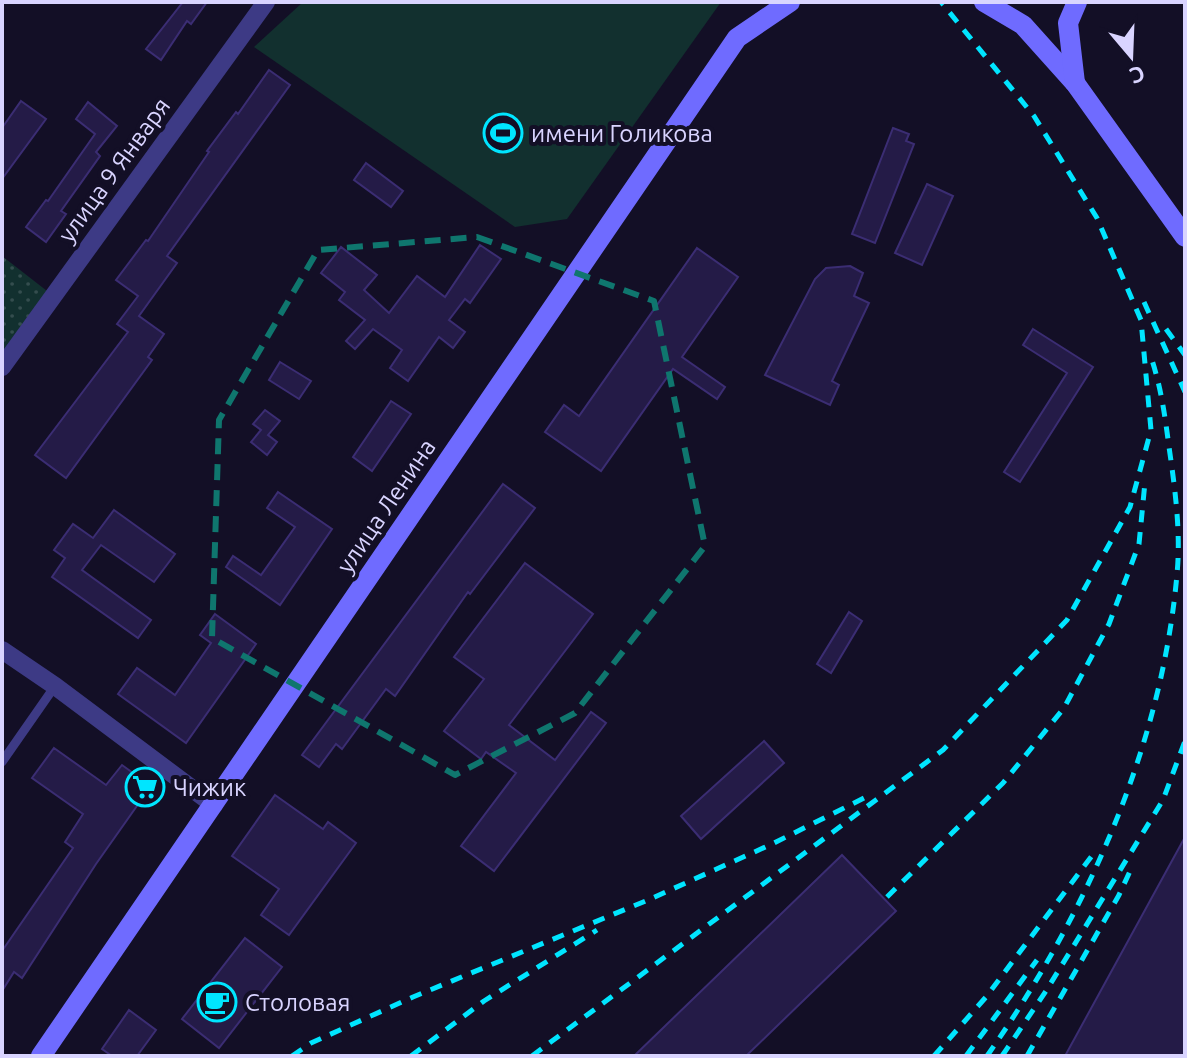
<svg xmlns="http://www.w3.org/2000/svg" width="1187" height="1058" font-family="Ubuntu,sans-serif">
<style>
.park{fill:url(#park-dots)}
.pitch{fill:#12302f}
.building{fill:#241b47;stroke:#3b2d73;stroke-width:2}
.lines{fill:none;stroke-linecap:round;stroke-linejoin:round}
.lane{stroke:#3d3a85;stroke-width:9}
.street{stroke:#3d3a85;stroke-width:18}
.secondary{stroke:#6f6bff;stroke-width:20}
.rail{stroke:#00e5ff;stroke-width:5;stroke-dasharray:12 10;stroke-linecap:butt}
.marked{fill:none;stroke:#0f766e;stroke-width:6;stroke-dasharray:16 10;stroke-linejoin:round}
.labels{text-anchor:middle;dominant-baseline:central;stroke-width:8;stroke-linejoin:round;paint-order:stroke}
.poi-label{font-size:24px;fill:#d9d4ff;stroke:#130f26;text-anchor:start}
.street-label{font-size:24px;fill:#d9d4ff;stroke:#130f26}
</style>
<defs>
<pattern id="park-dots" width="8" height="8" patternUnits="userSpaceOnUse" patternTransform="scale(2)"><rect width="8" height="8" fill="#12302f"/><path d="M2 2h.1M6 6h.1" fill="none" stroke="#344d4e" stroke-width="1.8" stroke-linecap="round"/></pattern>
</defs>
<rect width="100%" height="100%" fill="#130f26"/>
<polygon class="park" points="2,256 47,291 2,353"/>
<polygon class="pitch" points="303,2 721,2 567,219 515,227 254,47"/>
<g class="building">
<polygon points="183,2 207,2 191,24 187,21 161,60 146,49"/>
<polygon points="269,70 290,85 167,256 177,263 139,316 164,334 148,357 152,360 66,478 35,455 128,332 117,324 138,296 116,280 146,240 148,241 209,152 207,151 236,112 238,114"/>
<polygon points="21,101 46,119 2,179 2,128"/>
<polygon points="88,102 117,126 96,152 100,156 61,211 66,214 46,242 26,227 46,200 48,201 95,134 76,119"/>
<polygon points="893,128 909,134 906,141 914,144 875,243 852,234"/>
<polygon points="366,163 403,191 391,207 354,180"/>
<polygon points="927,184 953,196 922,265 895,253"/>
<polygon points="480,245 501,259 470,303 465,299 449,320 465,332 453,348 439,337 408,381 390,368 402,350 373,329 355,349 346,341 365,320 339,300 345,292 321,273 341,247 377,275 364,290 389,313 417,276 445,297"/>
<polygon points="697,248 738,277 682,357 725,387 717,399 673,369 601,471 545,432 564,405 579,416"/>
<polygon points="850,266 863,273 854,296 869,303 832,381 839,385 830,405 765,375 815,279 826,268"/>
<polygon points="1033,329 1093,367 1020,482 1004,472 1067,373 1023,345"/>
<polygon points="280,362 311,381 299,399 269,380"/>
<polygon points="391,401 411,414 372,471 353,457"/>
<polygon points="265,410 280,421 268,435 277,442 267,455 251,442 261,430 253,424"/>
<polygon points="503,484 535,508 470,594 468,592 395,696 386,689 342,749 336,744 319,767 302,755"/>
<polygon points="278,492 332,529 280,605 226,567 233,556 261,575 295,527 267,508"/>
<polygon points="114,510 175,554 154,582 101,545 82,570 151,620 138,638 52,577 65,558 54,550 73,524 93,538"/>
<polygon points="525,563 593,614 509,725 555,760 591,712 606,723 494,871 461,846 516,773 486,752 481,759 444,731 484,679 454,657"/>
<polygon points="849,612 862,621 831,673 817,664"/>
<polygon points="215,614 256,644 186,743 118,694 137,668 175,695 211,643 200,635"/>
<polygon points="764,741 784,763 701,839 681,816"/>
<polygon points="54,748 106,785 122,765 151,786 96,864 22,978 14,972 2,991 2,951 73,848 65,842 83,814 32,778"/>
<polygon points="275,795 323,829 328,822 356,843 289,935 261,915 279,889 232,856"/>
<polygon points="1185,837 1185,1056 1065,1056"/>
<polygon points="842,855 896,911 746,1056 634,1056"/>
<polygon points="245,938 282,967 219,1048 182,1019"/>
<polygon points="129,1010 156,1030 137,1056 112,1056 102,1049"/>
</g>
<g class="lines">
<polyline class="lane" points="2,762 55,686"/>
<g class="street">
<polyline points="2,367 266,2"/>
<polyline points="2,650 55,686 214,805"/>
</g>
<g class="secondary">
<polyline points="984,2 1023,25 1075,83 1185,237"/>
<polyline points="1075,83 1068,23 1077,2"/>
<polyline points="41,1056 737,38 790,2"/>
</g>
<g class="rail">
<polyline points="1144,302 1185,392"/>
<polyline points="1166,329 1185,355"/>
<polyline points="887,897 1003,783 1064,708 1109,624 1139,544 1145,482"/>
<polyline points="292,1056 311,1043 413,997 648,900 772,844 868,796"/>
<polyline points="411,1056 484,1001 597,930"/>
<polyline points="532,1056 943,750 1067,620 1130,507 1151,430 1141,320 1097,218 1034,116 941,2"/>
<polyline points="934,1056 986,997 1094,853"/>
<polyline points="966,1056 1037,960"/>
<path d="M 987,1056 C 1086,915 1162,747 1177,574 C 1181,533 1175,488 1169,447 C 1165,416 1161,387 1151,357"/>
<polyline points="1002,1056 1046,991 1163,800 1185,741"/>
<polyline points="1027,1056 1119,895 1131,869"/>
</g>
</g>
<path class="marked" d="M 477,237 L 654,301 L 705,546 L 575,713 L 455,775 L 212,638 L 219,420 L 318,250 Z"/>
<defs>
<symbol id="stadium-ring" viewBox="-11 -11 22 22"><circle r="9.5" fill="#130f26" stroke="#00e5ff" stroke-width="1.5"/><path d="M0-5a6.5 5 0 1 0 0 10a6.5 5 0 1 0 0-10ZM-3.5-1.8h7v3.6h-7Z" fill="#00e5ff"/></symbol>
<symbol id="supermarket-ring" viewBox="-11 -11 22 22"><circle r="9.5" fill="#130f26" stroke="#00e5ff" stroke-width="1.5"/><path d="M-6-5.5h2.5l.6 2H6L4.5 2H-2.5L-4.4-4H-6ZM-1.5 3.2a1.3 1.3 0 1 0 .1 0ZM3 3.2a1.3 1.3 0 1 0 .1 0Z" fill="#00e5ff"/></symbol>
<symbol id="cafe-ring" viewBox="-11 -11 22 22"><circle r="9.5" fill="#130f26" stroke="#00e5ff" stroke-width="1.5"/><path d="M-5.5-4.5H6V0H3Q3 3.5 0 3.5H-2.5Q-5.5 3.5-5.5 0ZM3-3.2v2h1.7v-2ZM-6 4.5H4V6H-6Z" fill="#00e5ff"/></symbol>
</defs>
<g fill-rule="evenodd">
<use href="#stadium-ring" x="481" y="111" width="44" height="44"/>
<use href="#supermarket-ring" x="123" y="765" width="44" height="44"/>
<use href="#cafe-ring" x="195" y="980" width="44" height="44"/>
</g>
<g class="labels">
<g class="poi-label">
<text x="531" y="133">имени Голикова</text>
<text x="173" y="787">Чижик</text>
<text x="245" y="1002">Столовая</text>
</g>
<g class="street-label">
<text transform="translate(114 170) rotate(-54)">улица 9 Января</text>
<text transform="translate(386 506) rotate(-56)">улица Ленина</text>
</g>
</g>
<rect width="1187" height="1058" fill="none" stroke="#d9d4ff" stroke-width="8"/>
<g transform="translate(1131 56) rotate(161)" stroke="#130f26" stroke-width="6" paint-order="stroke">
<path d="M0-6L14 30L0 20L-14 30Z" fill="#d9d4ff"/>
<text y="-12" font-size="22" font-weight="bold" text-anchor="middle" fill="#d9d4ff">С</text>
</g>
</svg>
